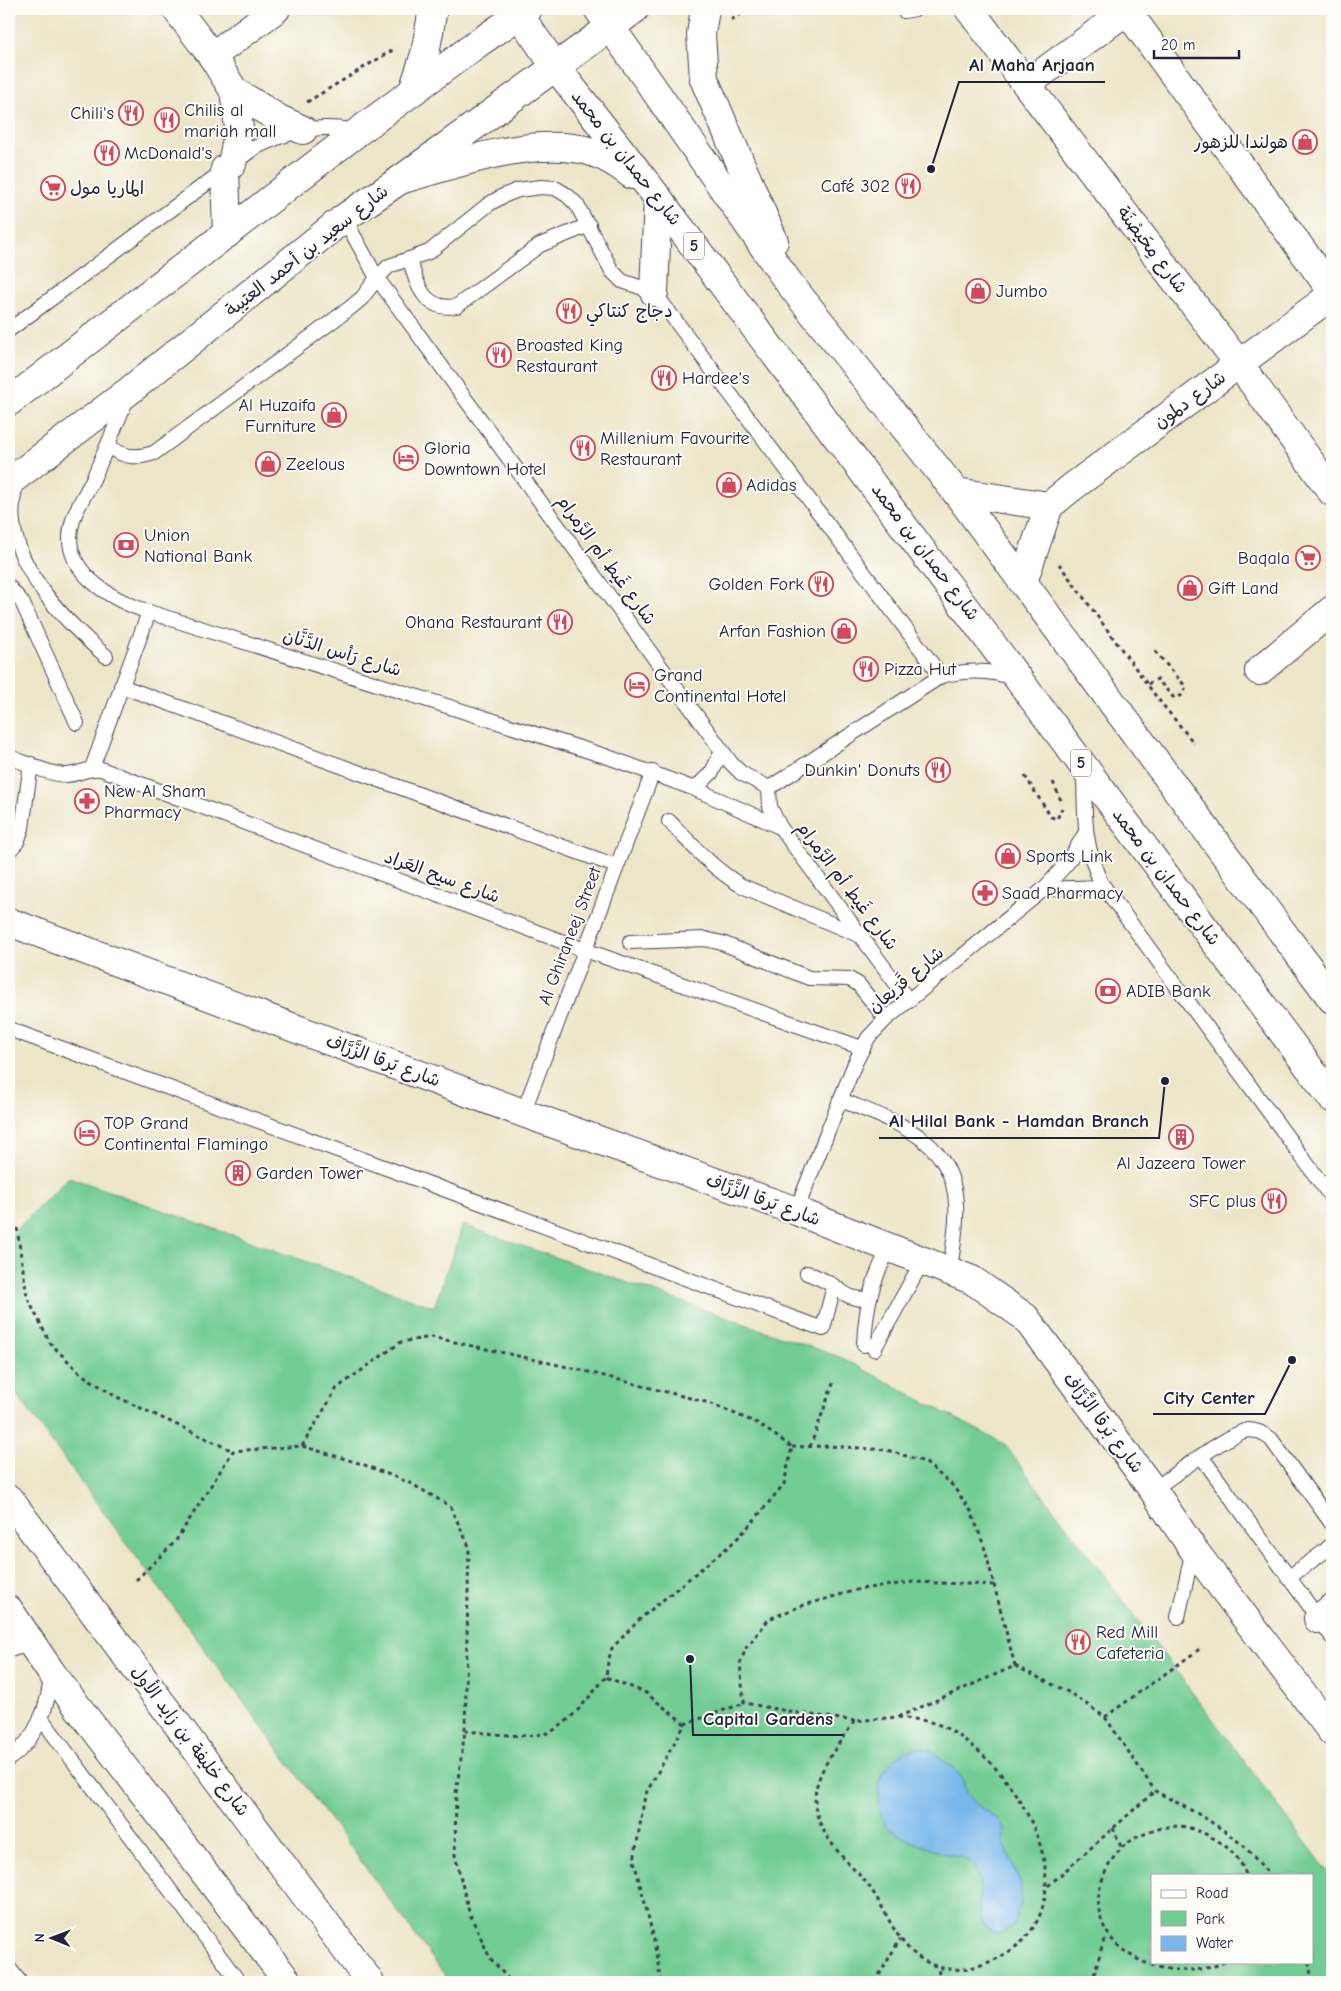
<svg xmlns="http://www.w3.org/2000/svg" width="1341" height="1991" font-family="'Comic Neue','Playpen Sans Arabic',sans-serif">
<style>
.green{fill:#71cc93;stroke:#4a7767;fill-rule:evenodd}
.water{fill:#78b7ec;stroke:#4d6c94}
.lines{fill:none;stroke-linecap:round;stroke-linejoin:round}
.lane-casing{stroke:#403f50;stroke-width:16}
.street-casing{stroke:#403f50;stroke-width:30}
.secondary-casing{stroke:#403f50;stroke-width:30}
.primary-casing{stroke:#403f50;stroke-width:30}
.path{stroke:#403f50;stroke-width:3;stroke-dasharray:4 4;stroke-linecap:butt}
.lane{stroke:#fff;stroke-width:14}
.street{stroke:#fff;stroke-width:28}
.secondary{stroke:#fff;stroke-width:28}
.primary{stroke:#fff;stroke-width:28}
.labels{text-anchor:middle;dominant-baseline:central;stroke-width:4;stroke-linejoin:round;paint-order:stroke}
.shield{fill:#fdfcf7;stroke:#646373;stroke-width:1}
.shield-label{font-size:16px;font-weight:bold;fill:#22223b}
.poi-label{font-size:18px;fill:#22223b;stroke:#fdfcf7;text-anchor:start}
.street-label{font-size:18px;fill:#22223b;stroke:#fdfcf7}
.leader{fill:none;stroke:#22223b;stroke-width:2}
.callout-dot{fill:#22223b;stroke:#fdfcf7;stroke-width:2}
.callout-label{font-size:19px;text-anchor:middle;font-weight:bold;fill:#22223b;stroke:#fdfcf7;stroke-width:4;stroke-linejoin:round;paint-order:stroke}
</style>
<rect width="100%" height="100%" fill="#fdfcf7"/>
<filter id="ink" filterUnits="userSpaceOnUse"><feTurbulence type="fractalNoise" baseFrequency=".02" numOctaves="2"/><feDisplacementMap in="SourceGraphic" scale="10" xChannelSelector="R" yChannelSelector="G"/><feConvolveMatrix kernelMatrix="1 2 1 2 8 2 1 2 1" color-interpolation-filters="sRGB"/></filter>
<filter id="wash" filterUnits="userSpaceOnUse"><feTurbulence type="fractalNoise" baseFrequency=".0096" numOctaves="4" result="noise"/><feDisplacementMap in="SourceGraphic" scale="20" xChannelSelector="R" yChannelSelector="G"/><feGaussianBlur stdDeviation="1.12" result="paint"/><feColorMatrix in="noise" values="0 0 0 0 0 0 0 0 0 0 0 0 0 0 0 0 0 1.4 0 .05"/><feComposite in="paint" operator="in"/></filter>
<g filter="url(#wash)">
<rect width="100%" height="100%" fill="#ede5c7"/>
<path class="green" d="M 69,1177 L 434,1307 L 463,1225 L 842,1358 L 1004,1444 L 1332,1877 L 1332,1982 L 450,1982 L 9,1384 L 9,1237 ZM 1152,1875 L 1312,1875 L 1312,1962 L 1152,1962 Z"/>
<path class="water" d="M 918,1748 L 929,1750 L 954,1768 L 962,1779 L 966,1793 L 973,1802 L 999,1820 L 1004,1829 L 1003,1841 L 1021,1884 L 1021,1903 L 1013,1926 L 999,1934 C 965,1928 989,1889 974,1867 C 969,1859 956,1856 947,1854 C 930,1849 897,1838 886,1825 C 881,1819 878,1807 878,1800 C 878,1788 880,1777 887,1768 C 896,1756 904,1751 918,1748 Z"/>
</g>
<g filter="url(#ink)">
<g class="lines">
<defs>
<g id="lane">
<polyline points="904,11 915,9"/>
<polyline points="344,218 377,278 731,763 741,773 769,788"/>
<path d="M 410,259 C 416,285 425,312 457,306 L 540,245 L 589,225"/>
<path d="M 9,330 L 254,148 C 292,129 317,124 358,131"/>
<path d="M 127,398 C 116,425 105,452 93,479 C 87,492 77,506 73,520 C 57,570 110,599 149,612 L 608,757 L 695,789 L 780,827"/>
<path d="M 108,446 C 123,457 135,459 154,453 L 350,308 L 362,298 L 377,278 L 389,266 L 429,252 L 489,204 L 503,196 L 518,190 L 541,187 L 555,188 L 567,195 L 577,205 L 612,271 L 622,281 L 654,292 L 941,676"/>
<path d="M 17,478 C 14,493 11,508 13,523 C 20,576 67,623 106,656"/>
<polyline points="9,587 22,602 77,723"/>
<polyline points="121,686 616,866"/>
<path d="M 9,757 C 27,763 47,774 66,775 C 78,775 88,767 101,769 L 585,950 L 862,1048"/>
<polyline points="92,768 149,612"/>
<path d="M 1084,773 C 1085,816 1083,843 1101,883 L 1332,1198"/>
<polyline points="695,789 712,772 722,751"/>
<path d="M 669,821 C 692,845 713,869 742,886 L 863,937"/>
<polyline points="9,851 17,842 22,828 31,764"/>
<polyline points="1044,889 1104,887"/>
<polyline points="630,942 705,939 722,943 809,978 849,979 858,984 886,1019"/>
<path d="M 909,1001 L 780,827 L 770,807 L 769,788 L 941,676 C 966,670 991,669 1015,679"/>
<polyline points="9,1029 823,1329 834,1286"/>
<path d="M 841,1100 C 892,1121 952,1137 956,1203 C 958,1226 952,1249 950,1272"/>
<polyline points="523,1113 653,772"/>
<polyline points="796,1211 855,1063 868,1038 886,1019 1044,889 1068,862 1086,832"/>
<path d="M 807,1273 C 815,1276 824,1280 832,1285 C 845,1294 852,1301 869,1298"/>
<path d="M 864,1345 C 866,1305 871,1284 889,1248"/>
<polyline points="874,1349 923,1260"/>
<polyline points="1201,1456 1332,1637"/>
<path d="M 1153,1490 C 1170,1478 1232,1431 1249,1430 C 1257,1430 1264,1434 1271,1439 L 1332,1524"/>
<polyline points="1288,1578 1325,1551 1332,1544"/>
<polyline points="1178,1617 1193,1550"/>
<polyline points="9,1650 33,1643"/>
<polyline points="41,1718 239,1982"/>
<path d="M 9,1759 C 37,1739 49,1706 51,1674"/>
<polyline points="9,1968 20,1982"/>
</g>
<g id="street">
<polyline points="176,9 212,56 234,91 239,128 232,164"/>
<polyline points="969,9 1239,364 1332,492"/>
<polyline points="1127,11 1332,291"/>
<polyline points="212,56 276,9"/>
<polyline points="1027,84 1129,9"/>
<polyline points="234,91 279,119 303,130"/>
<polyline points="956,492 1049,506"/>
<polyline points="1023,582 1049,506 1071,488 1332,295"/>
<polyline points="1259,671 1332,610"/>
<polyline points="9,922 523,1113 796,1211 972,1280 1025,1317 1153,1490 1193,1549 1332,1732"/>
<polyline points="1318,1619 1332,1608"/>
</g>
<g id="secondary">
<polyline points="225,169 227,234"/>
<polyline points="9,402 359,131 481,41 528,9"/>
<polyline points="9,482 129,391 344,218 400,180 635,9"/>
<polyline points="9,1499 370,1982"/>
<polyline points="9,1610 51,1672 288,1982"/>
</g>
<g id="primary">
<polyline points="515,9 555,66 658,198 1332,1098"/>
<polyline points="598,9 789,283 956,492 1332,999"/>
<polyline points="705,9 701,34 704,79 774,241"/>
<polyline points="413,91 425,54 433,9"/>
<path d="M 400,180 C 453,165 518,141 573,148 C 595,150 615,161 632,175"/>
<polyline points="654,292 658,198"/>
</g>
</defs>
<use href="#lane" class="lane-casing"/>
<use href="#street" class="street-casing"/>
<use href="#secondary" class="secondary-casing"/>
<use href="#primary" class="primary-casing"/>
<g class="path">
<polyline points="731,20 750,9"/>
<polyline points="307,102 396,48"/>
<polyline points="1059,564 1158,699 1194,743"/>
<polyline points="1148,684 1157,679 1173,697 1181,696 1186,687 1153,649"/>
<polyline points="1025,776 1051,817 1057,819 1062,808"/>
<polyline points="1053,782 1062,803"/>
<polyline points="17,1228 27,1297 50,1343 80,1373 115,1396 233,1451"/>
<polyline points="302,1446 337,1388 401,1342 432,1337 581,1370 709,1403 757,1423 792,1447 784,1484 756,1518 734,1542 641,1618 612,1648 608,1662 606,1677 646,1693 685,1724"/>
<polyline points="792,1447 830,1446 887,1450 925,1462 953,1486 971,1511 984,1546 1015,1666"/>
<polyline points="810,1447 834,1381"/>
<polyline points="136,1580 175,1542 233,1451 302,1446 362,1464 410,1483 450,1506 469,1546 465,1731 456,1793 455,1855 469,1912 490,1958 511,1982"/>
<polyline points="1015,1666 1070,1693 1105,1717 1155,1791 1202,1816 1223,1830 1244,1846 1270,1875"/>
<path d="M 898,1717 C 912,1719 929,1720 942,1726 C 1024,1766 1106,1919 984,1964 C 960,1972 942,1972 920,1958 C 894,1941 886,1908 868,1885 C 862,1877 854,1870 847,1862 C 794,1804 814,1777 855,1721 Z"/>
<polyline points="898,1717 1015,1666"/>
<polyline points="1105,1717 1201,1648"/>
<polyline points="855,1721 798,1713 744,1703 740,1664 746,1648 769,1619 801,1606 860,1589 913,1582 995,1585"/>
<path d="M 465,1731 C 489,1733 520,1738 543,1734 C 566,1730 591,1694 606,1677"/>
<polyline points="1113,1828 1122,1849"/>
<polyline points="1048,1886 1155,1791"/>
<path d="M 1225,1962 C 1159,1991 1067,1940 1109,1865 C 1116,1852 1128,1840 1142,1835 C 1156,1829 1174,1823 1190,1828 C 1213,1836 1238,1849 1246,1875"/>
<polyline points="1309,1962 1312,1982"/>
<polyline points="661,1982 653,1935 634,1861 645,1795 685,1724 744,1703"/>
<polyline points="875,1982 900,1939"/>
<polyline points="938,1982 939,1968"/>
<polyline points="1092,1982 1105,1936"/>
</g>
<use href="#lane" class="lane"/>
<use href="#street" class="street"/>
<use href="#secondary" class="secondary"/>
<use href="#primary" class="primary"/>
</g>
</g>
<defs>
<symbol id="restaurant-ring" viewBox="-11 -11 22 22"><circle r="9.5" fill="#fdfcf7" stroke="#d1495b" stroke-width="1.5"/><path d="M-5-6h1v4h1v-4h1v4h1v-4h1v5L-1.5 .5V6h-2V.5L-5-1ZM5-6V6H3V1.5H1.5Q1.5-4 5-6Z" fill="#d1495b"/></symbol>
<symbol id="shop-ring" viewBox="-11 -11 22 22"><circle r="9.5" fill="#fdfcf7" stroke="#d1495b" stroke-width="1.5"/><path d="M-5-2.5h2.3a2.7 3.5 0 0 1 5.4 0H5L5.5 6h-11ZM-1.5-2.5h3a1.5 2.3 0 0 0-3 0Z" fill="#d1495b"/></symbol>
<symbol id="supermarket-ring" viewBox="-11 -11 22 22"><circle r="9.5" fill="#fdfcf7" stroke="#d1495b" stroke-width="1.5"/><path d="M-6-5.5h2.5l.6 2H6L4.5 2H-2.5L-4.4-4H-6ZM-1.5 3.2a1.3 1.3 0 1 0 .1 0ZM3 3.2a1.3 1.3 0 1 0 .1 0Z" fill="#d1495b"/></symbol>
<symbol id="hotel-ring" viewBox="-11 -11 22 22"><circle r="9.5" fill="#fdfcf7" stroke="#d1495b" stroke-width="1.5"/><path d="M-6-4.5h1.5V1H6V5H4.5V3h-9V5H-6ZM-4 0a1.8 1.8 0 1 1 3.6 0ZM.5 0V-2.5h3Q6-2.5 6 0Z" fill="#d1495b"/></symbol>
<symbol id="bank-ring" viewBox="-11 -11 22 22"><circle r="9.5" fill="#fdfcf7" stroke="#d1495b" stroke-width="1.5"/><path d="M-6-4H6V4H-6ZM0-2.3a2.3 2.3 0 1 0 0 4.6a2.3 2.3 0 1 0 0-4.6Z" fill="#d1495b"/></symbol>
<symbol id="pharmacy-ring" viewBox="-11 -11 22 22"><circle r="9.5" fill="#fdfcf7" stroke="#d1495b" stroke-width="1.5"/><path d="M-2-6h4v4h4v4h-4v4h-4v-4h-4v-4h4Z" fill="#d1495b"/></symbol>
<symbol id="building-ring" viewBox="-11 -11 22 22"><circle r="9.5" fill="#fdfcf7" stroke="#d1495b" stroke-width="1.5"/><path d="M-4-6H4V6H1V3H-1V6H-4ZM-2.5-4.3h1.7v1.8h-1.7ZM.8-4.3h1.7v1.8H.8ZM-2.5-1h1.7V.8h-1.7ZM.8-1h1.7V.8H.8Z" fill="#d1495b"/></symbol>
</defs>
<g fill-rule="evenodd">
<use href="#restaurant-ring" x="117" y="99" width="28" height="28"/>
<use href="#restaurant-ring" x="153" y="106" width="28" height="28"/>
<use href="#shop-ring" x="1291" y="128" width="28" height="28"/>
<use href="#restaurant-ring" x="93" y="139" width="28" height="28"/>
<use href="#restaurant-ring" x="894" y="172" width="28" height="28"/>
<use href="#supermarket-ring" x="39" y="174" width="28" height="28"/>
<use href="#shop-ring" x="964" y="277" width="28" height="28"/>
<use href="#restaurant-ring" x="555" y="297" width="28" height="28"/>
<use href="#restaurant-ring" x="485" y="341" width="28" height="28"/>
<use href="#restaurant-ring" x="650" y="364" width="28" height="28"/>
<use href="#shop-ring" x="320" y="401" width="28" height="28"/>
<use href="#restaurant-ring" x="569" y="434" width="28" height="28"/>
<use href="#hotel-ring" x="392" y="444" width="28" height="28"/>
<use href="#shop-ring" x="254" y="450" width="28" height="28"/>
<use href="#shop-ring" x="715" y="471" width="28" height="28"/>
<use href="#bank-ring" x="112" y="531" width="28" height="28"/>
<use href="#supermarket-ring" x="1294" y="544" width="28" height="28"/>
<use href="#restaurant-ring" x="807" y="570" width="28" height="28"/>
<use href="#shop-ring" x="1176" y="574" width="28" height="28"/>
<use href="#restaurant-ring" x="546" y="608" width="28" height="28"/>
<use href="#shop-ring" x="830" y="617" width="28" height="28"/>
<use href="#restaurant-ring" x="852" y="655" width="28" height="28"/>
<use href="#hotel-ring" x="623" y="671" width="28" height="28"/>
<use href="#restaurant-ring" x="924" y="756" width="28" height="28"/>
<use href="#pharmacy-ring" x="73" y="787" width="28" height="28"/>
<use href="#shop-ring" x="994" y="842" width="28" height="28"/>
<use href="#pharmacy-ring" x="971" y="879" width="28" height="28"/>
<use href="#bank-ring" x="1094" y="977" width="28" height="28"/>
<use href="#hotel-ring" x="73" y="1119" width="28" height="28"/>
<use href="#building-ring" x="1167" y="1123" width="28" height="28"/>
<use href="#building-ring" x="224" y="1159" width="28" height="28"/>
<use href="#restaurant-ring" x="1260" y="1187" width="28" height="28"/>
<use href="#restaurant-ring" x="1064" y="1628" width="28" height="28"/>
</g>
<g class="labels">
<g class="shield">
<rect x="684" y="232.5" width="20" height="27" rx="4"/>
<rect x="1071" y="749.5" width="20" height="27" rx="4"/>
</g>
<g class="shield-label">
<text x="694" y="246">5</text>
<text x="1081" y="763">5</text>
</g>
<g class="poi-label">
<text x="184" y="110">Chilis al<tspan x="184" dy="21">mariah mall</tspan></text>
<text x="114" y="113" text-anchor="end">Chili's</text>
<text x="1288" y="142" text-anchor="end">هولندا للزهور</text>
<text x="124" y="153">McDonald's</text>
<text x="890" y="186" text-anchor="end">Café 302</text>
<text x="70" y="188">الماريا مول</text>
<text x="996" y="291">Jumbo</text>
<text x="586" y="311">دجاج كنتاكي</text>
<text x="516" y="345">Broasted King<tspan x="516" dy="21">Restaurant</tspan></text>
<text x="682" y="378">Hardee's</text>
<text x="316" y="405" text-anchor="end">Al Huzaifa<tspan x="316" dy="21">Furniture</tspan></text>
<text x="600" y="438">Millenium Favourite<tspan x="600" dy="21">Restaurant</tspan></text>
<text x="424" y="448">Gloria<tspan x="424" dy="21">Downtown Hotel</tspan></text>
<text x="286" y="464">Zeelous</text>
<text x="746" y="485">Adidas</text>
<text x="144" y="535">Union<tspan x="144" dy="21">National Bank</tspan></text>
<text x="1290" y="558" text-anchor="end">Baqala</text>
<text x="804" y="584" text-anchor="end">Golden Fork</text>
<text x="1208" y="588">Gift Land</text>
<text x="542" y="622" text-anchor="end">Ohana Restaurant</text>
<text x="826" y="631" text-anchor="end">Arfan Fashion</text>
<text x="884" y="669">Pizza Hut</text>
<text x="654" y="675">Grand<tspan x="654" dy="21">Continental Hotel</tspan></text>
<text x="920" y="770" text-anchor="end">Dunkin' Donuts</text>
<text x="104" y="791">New Al Sham<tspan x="104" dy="21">Pharmacy</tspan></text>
<text x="1026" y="856">Sports Link</text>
<text x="1002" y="893">Saad Pharmacy</text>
<text x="1126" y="991">ADIB Bank</text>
<text x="104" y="1123">TOP Grand<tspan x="104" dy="21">Continental Flamingo</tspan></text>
<text x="1181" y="1163" text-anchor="middle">Al Jazeera Tower</text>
<text x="256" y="1173">Garden Tower</text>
<text x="1256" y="1201" text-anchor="end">SFC plus</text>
<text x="1096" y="1632">Red Mill<tspan x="1096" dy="21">Cafeteria</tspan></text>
</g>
<g class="street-label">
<text transform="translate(626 158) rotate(52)">شارع حمدان بن محمد</text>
<text transform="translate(1152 250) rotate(53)">شارع مِحَيصْنَة</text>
<text transform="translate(307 251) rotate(-38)">شارع سعيد بن أحمد العتيبة</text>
<text transform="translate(1190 400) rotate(-36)">شارع دلمون</text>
<text transform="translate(925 552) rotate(53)">شارع حمدان بن محمد</text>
<text transform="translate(606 560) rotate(54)">شارع غَيط أم الرَّمرام</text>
<text transform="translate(342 653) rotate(17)">شارع رَأس الدَّنَّان</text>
<text transform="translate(442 877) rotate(20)">شارع سيح العَراد</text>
<text transform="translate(1166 877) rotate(53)">شارع حمدان بن محمد</text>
<text transform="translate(847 886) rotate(53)">شارع غَيط أم الرَّمرام</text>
<text transform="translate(570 936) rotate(-69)">Al Ghiraneej Street</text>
<text transform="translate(906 980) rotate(-40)">شارع قَرَيعان</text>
<text transform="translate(383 1061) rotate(20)">شارع بَرقا الزَّرَّاف</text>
<text transform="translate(763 1200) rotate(20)">شارع بَرقا الزَّرَّاف</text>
<text transform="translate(1103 1423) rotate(53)">شارع بَرقا الزَّرَّاف</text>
<text transform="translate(190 1741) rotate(53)">شارع خليفة بن زايد الأول</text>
</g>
</g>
<path class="leader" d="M931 169L959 82H1105M1165 1081L1159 1138H879M1292 1360L1265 1414H1153M690 1659L693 1735H843"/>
<g class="callout-dot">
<circle cx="931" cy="169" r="5"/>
<circle cx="1165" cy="1081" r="5"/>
<circle cx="1292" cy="1360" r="5"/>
<circle cx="690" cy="1659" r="5"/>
</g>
<g class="callout-label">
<text x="1032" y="71">Al Maha Arjaan</text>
<text x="1019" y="1127">Al Hilal Bank - Hamdan Branch</text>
<text x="1209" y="1404">City Center</text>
<text x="768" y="1725">Capital Gardens</text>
</g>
<rect width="1341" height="1991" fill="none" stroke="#fdfcf7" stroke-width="30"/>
<rect x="1151" y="1874" width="162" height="90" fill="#fdfcf7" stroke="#a5a5ac"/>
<rect x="1161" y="1890" width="25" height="8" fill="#ffffff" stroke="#a5a5ac"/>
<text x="1196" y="1898" font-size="15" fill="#22223b">Road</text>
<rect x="1161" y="1911" width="25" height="15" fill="#71cc93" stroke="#a5a5ac"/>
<text x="1196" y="1924" font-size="15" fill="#22223b">Park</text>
<rect x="1161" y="1936" width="25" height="15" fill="#78b7ec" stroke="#a5a5ac"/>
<text x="1196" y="1948" font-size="15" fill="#22223b">Water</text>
<g transform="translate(52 1938) rotate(271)" stroke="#fdfcf7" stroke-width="4" paint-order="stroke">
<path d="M0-4L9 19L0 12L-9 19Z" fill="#22223b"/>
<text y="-8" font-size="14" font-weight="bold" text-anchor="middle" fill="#22223b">N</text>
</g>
<path d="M1154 50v8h85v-8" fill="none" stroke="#22223b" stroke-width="2.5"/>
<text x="1161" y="50" font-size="15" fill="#22223b" stroke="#fdfcf7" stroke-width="4" paint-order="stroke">20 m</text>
</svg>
